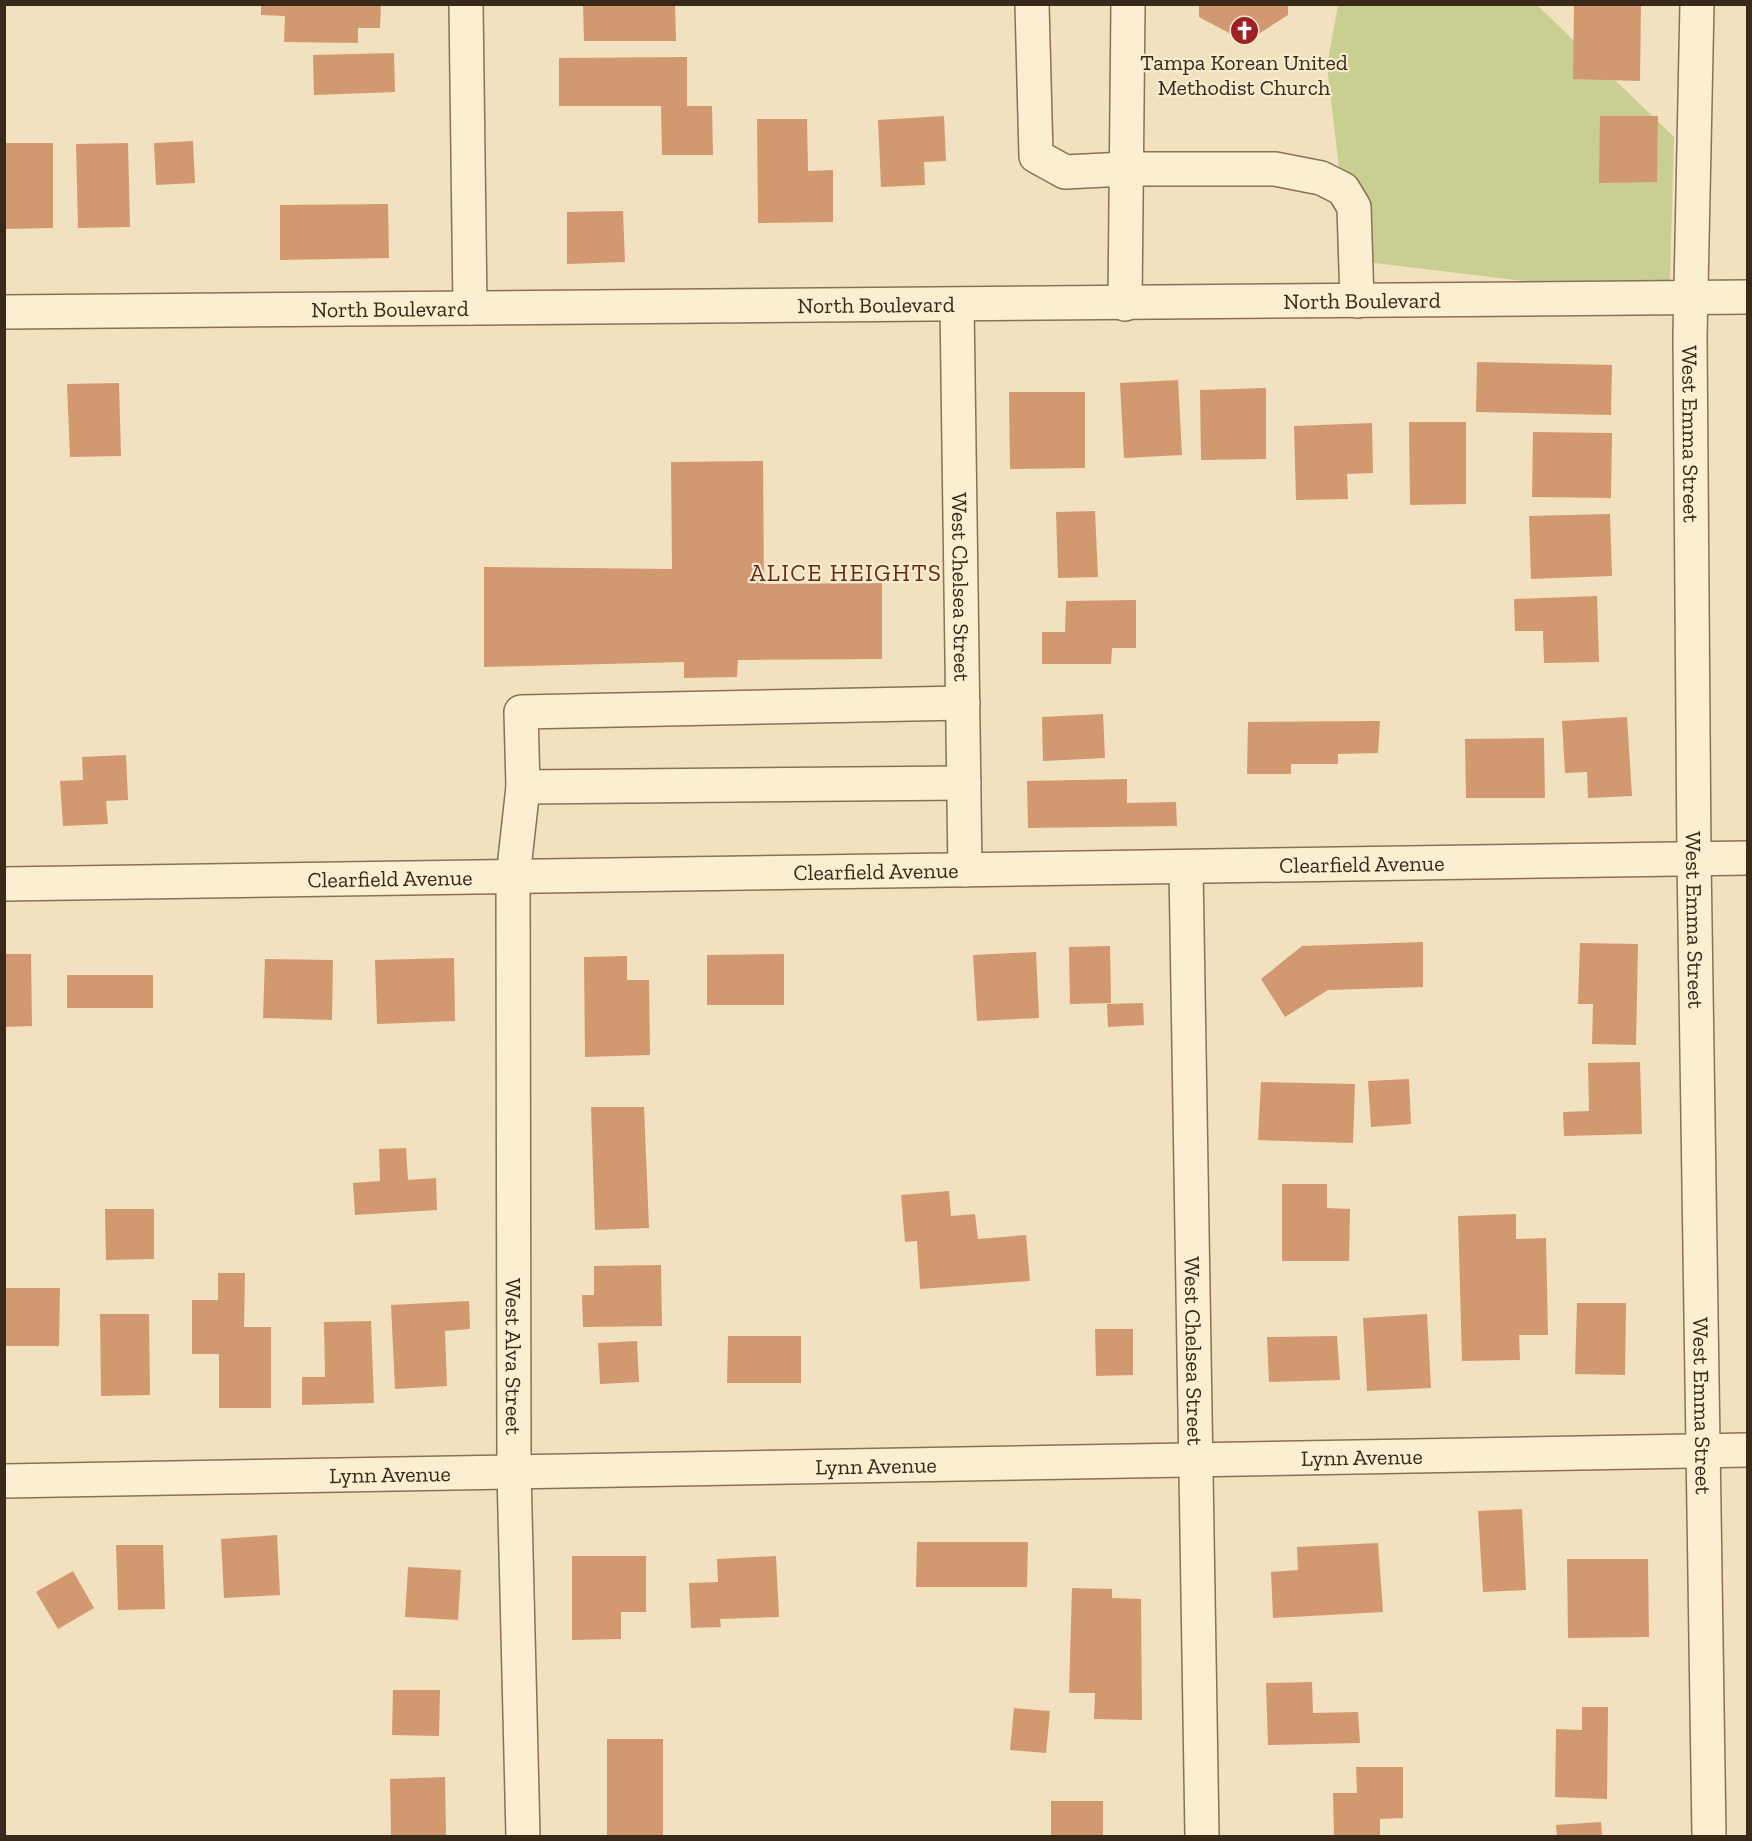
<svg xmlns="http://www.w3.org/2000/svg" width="1752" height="1841" font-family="'Zilla Slab',serif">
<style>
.green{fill:#c8cf91}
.building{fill:#d29971}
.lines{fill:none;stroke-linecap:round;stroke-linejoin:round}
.minor-casing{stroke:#8a7155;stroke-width:36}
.minor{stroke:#fbeed1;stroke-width:33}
.labels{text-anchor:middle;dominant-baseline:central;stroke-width:4.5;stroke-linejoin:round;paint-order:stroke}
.poi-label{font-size:22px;fill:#38291b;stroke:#f8ebce}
.street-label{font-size:22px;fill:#38291b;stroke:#f8ebce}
.neighbourhood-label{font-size:24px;letter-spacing:1.5px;fill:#682817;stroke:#f8ebce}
</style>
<rect width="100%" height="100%" fill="#f1e1be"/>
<polygon class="green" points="1338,5 1537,5 1674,137 1670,280 1532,282 1350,260 1327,66"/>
<g class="building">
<polygon points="261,4 381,4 380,28 358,28 358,43 284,42 285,16 261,15"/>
<polygon points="583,4 675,4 676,41 584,41"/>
<polygon points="1199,4 1288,4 1288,15 1246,42 1199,17"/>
<polygon points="1574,4 1641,4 1640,81 1573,79"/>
<polygon points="394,53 395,92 314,95 313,55"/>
<polygon points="687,57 687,106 712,106 713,155 662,155 661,106 559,106 559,58"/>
<polygon points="944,116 946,161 924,162 925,185 881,187 878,120"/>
<polygon points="1600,116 1658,116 1657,182 1599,183"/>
<polygon points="757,119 807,119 808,171 833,170 833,222 758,223"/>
<polygon points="193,141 195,183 156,185 154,143"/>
<polygon points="4,143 53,143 53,228 4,229"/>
<polygon points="128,143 130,227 78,228 76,144"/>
<polygon points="388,204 389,258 280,260 280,205"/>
<polygon points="623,211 625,262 567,264 567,212"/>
<polygon points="1477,362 1612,365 1611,415 1476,412"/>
<polygon points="1178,380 1182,455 1124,458 1120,383"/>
<polygon points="119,383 121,456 70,457 67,384"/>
<polygon points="1266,388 1266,459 1201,460 1200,390"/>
<polygon points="1009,392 1085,392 1085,468 1010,469"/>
<polygon points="1409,422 1466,422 1466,504 1410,505"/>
<polygon points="1372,423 1373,473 1347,474 1348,499 1296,500 1294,426"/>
<polygon points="1533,432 1612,433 1611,498 1532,497"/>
<polygon points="763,461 764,584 882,583 882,659 738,660 737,677 684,678 684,662 484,667 484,567 672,569 671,462"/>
<polygon points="1095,511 1098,577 1058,578 1056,512"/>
<polygon points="1610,514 1612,576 1531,579 1529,516"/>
<polygon points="1597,596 1599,662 1544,663 1543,631 1515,631 1514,599"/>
<polygon points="1136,600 1136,648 1112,648 1111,664 1042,664 1042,632 1065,632 1066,601"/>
<polygon points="1103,714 1105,758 1043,761 1042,717"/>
<polygon points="1627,717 1632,796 1588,798 1587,772 1565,773 1562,721"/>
<polygon points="1380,721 1378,753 1338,754 1338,764 1291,764 1291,774 1247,774 1248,722"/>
<polygon points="1544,738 1545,798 1466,798 1465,739"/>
<polygon points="126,755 128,800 106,801 108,824 63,826 60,781 83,780 82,757"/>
<polygon points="1127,779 1127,803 1176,802 1177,826 1028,828 1027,781"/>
<polygon points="1423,942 1423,987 1328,990 1285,1017 1261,979 1302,946"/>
<polygon points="1580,943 1638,944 1636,1045 1592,1044 1593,1004 1578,1004"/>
<polygon points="1110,946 1111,1003 1070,1004 1069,947"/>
<polygon points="1036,952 1039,1018 977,1021 973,955"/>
<polygon points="4,954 31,954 32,1026 4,1027"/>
<polygon points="784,954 784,1005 707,1005 707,955"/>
<polygon points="627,956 627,980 649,980 650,1055 585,1057 584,957"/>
<polygon points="454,958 455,1021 377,1024 375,960"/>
<polygon points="265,959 333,960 332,1020 263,1018"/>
<rect x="67" y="975" width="86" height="33"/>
<polygon points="1143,1003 1144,1025 1108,1027 1107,1004"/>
<polygon points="1640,1062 1642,1134 1564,1136 1563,1112 1589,1111 1588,1063"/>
<polygon points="1409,1079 1411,1124 1371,1127 1368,1081"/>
<polygon points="1261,1082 1355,1084 1353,1143 1258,1140"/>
<polygon points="591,1107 644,1107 649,1228 595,1230"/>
<polygon points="406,1148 408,1180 436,1178 437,1210 355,1215 353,1183 380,1181 379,1149"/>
<polygon points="1282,1184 1327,1184 1327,1208 1350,1209 1349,1261 1282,1261"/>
<polygon points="949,1191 951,1216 975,1214 978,1239 1026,1235 1030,1281 920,1289 917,1241 905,1242 901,1195"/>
<polygon points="105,1209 154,1209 154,1259 106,1260"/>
<polygon points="1516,1214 1516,1239 1546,1238 1548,1335 1519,1335 1520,1360 1462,1361 1458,1216"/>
<polygon points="661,1265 662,1326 583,1327 582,1295 594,1295 594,1266"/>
<polygon points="218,1273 245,1273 244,1327 271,1327 271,1408 219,1408 219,1354 192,1354 192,1300 218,1300"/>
<polygon points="4,1288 60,1288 59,1346 4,1346"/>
<polygon points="469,1301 470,1329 445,1331 447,1386 395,1389 391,1305"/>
<polygon points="1577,1303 1626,1303 1625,1375 1575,1374"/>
<polygon points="100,1314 149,1314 150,1395 101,1396"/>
<polygon points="1427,1314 1431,1388 1367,1391 1363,1318"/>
<polygon points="371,1321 374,1403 302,1405 302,1377 325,1377 324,1322"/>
<polygon points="1095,1329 1133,1329 1133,1375 1096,1376"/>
<polygon points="728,1336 801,1336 801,1383 727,1383"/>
<polygon points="1337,1336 1340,1380 1269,1382 1267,1337"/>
<polygon points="637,1341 639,1382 600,1384 598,1343"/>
<polygon points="1522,1509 1526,1590 1483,1592 1478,1511"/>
<polygon points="277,1535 280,1595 224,1598 221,1539"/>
<polygon points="917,1542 1028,1542 1027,1587 916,1587"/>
<polygon points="1378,1543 1383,1612 1273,1618 1271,1572 1298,1570 1297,1547"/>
<polygon points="116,1545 163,1545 165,1609 118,1610"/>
<polygon points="572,1556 646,1556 646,1612 621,1612 621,1639 572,1640"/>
<polygon points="776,1556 779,1617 720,1619 721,1627 691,1628 689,1583 718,1582 717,1559"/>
<polygon points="1567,1559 1648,1559 1649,1637 1568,1638"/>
<polygon points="408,1567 461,1570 458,1620 405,1617"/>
<polygon points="73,1571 94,1608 58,1629 36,1592"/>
<polygon points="1072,1588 1112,1589 1112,1598 1141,1599 1142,1720 1094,1719 1095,1693 1069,1693"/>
<polygon points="1312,1682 1313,1713 1358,1712 1360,1743 1268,1745 1266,1683"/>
<polygon points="393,1690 440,1690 439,1736 392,1735"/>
<polygon points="1582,1707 1608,1707 1607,1799 1555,1797 1556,1729 1582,1730"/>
<polygon points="1014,1708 1050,1711 1046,1753 1010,1750"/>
<rect x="607" y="1739" width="56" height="97"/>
<polygon points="1356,1767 1403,1767 1403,1818 1380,1819 1380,1836 1334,1836 1333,1793 1357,1793"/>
<polygon points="445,1777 446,1836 391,1836 390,1779"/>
<rect x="1051" y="1801" width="52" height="35"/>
<polygon points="1601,1822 1602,1836 1557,1836 1556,1825"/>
</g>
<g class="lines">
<defs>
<g id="minor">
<polyline points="466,4 470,308"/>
<polyline points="1032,4 1036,156 1065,172 1125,169 1275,169 1321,178 1343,189 1354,207 1357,301"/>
<path id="s1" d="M 1697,4 L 1690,336 L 1694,859 L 1709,1836"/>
<polyline points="1125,304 1128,4"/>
<path id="s2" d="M 957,305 L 965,870"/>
<path id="s3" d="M 4,312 L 1748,297"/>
<polyline points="963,703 521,712 523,787 964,783"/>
<path id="s4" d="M 523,787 L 513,877 L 514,1472 L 523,1836"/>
<path id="s5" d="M 1186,867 L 1202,1836"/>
<path id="s6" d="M 4,884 L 1748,858"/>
<path id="s7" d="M 4,1481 L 1748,1450"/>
</g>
</defs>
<use href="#minor" class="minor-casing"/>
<use href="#minor" class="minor"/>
</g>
<defs>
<symbol id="church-disc" viewBox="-11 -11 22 22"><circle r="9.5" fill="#9e2123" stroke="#f8ebce"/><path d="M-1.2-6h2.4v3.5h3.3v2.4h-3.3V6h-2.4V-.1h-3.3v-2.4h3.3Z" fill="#fff"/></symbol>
</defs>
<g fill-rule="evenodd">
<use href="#church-disc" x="1228" y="14" width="33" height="33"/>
</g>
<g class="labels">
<g class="poi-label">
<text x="1244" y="62">Tampa Korean United<tspan x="1244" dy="25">Methodist Church</tspan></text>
</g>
<g class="street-label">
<text stroke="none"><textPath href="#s3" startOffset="1358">North Boulevard</textPath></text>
<text stroke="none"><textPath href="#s3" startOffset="872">North Boulevard</textPath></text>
<text stroke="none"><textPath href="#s3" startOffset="386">North Boulevard</textPath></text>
<text stroke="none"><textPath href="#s1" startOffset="430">West Emma Street</textPath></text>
<text stroke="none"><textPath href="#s2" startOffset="282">West Chelsea Street</textPath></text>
<text stroke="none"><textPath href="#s6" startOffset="1358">Clearfield Avenue</textPath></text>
<text stroke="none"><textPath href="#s6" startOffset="872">Clearfield Avenue</textPath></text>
<text stroke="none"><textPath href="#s6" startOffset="386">Clearfield Avenue</textPath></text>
<text stroke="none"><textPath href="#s1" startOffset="916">West Emma Street</textPath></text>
<text stroke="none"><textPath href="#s5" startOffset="484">West Chelsea Street</textPath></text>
<text stroke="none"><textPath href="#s4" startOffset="570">West Alva Street</textPath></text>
<text stroke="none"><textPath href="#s1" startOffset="1402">West Emma Street</textPath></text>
<text stroke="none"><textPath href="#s7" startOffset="1358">Lynn Avenue</textPath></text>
<text stroke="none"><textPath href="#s7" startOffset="872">Lynn Avenue</textPath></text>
<text stroke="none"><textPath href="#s7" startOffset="386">Lynn Avenue</textPath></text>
</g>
<g class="neighbourhood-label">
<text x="846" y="572">ALICE HEIGHTS</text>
</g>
</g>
<rect width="1752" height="1841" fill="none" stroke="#38291b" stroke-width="12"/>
</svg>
